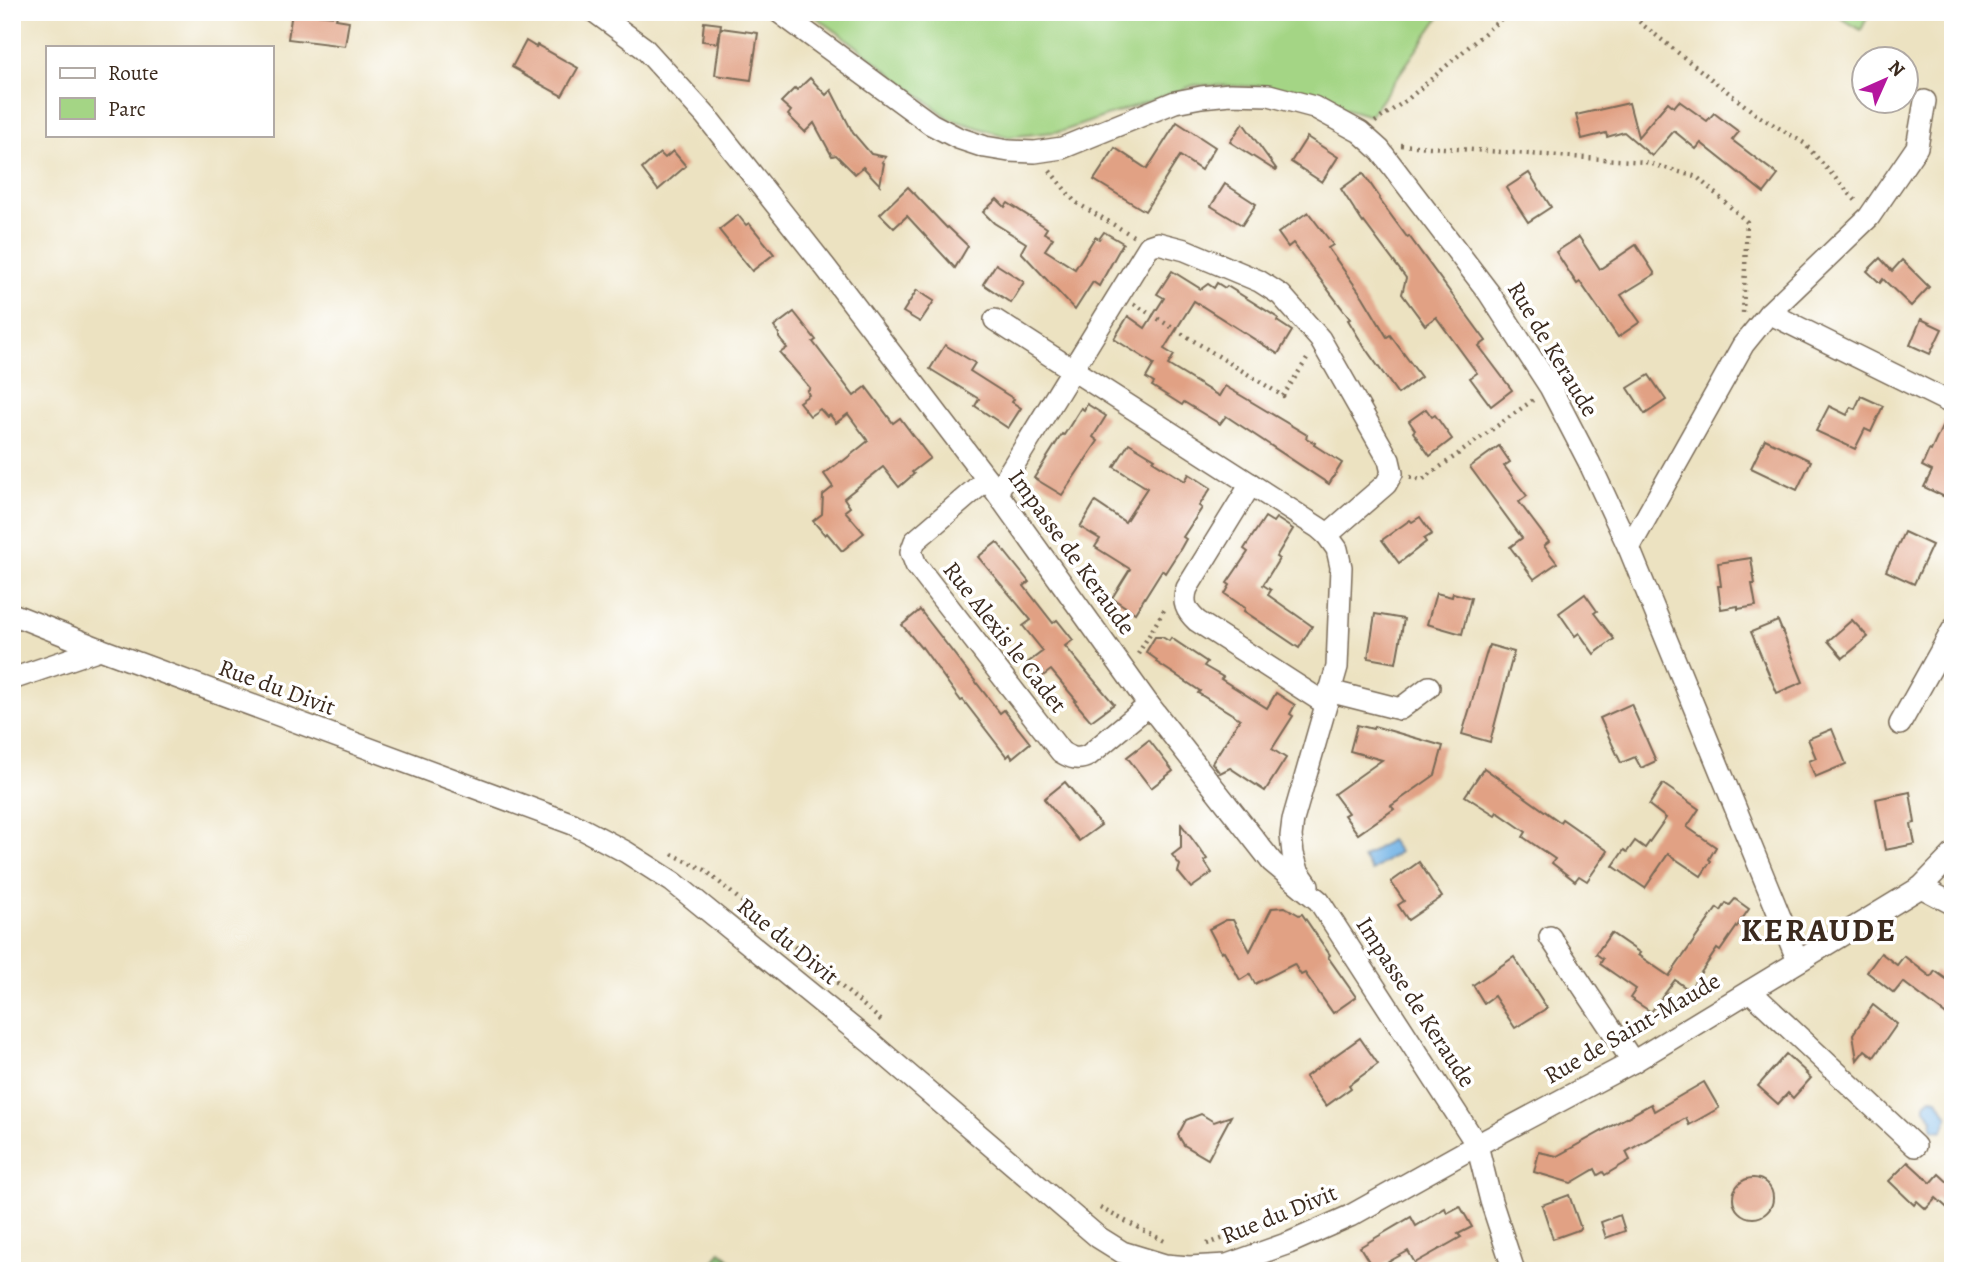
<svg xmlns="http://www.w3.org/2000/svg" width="1965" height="1283" font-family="Alegreya,serif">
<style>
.green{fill:#a4d585;stroke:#708052;stroke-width:2}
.forest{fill:#83b672;stroke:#5f7048;stroke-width:2}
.water{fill:#71b2e5;stroke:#566e82;stroke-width:2}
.building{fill:#e1a184}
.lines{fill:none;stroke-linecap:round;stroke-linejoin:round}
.minor-casing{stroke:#796a57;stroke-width:24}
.path{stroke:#796a57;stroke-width:4.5;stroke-dasharray:2 5;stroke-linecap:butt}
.minor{stroke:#fff;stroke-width:21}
.labels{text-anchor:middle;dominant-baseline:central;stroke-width:7;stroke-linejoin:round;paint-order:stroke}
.street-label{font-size:24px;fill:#3b2a1e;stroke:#fff}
.district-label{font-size:32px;font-weight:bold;letter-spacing:2px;fill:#3b2a1e;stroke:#fff}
</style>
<rect width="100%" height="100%" fill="#fff"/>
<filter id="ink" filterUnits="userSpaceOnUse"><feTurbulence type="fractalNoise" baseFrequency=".0143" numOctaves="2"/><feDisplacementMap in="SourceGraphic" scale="14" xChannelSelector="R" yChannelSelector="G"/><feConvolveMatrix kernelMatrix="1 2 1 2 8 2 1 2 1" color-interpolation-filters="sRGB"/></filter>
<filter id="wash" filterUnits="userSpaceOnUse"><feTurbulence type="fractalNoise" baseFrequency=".00686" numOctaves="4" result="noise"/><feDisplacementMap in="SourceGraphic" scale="28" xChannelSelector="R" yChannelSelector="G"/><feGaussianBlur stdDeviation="1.57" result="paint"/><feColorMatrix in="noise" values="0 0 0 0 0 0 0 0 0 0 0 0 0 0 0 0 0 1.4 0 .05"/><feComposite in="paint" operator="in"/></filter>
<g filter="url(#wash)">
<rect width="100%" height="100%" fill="#ece2c1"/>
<g class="green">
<polygon points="809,12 1443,12 1370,116 1273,87 1195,85 1063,131 1008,137 950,119 851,42"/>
<polygon points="1831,12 1870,12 1861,30"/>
</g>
<polygon class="forest" points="721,1251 742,1271 708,1271"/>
<g class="water">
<polygon points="1390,840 1399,852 1372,871 1363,858"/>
<polygon points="1931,1098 1938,1099 1948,1117 1943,1131 1934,1130 1932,1127 1933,1119 1925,1109 1925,1103"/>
</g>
<g id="blocks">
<g class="building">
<polygon points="292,12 337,16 336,19 349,21 345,46 288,39"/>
<polygon points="704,22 721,24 718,43 702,41"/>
<polygon points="721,28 758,33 751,80 715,75"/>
<polygon points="526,41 536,47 537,45 578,68 562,96 522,74 523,73 512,67"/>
<polygon points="810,78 826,95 831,90 853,133 871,154 886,157 882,162 884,163 880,185 863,167 855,174 836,155 832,156 814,123 805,132 788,115 791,111 781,102 795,88 797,90"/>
<polygon points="1679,101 1707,121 1714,113 1739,132 1732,140 1778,175 1764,193 1701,143 1696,149 1674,131 1652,156 1624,132 1607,137 1606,133 1582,139 1576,115 1629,103 1638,137 1668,102 1674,107"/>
<polygon points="1177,122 1215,147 1201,170 1180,156 1145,211 1094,180 1115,148 1147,169"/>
<polygon points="1243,123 1277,170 1276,171 1230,142"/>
<polygon points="1307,137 1338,157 1322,182 1291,162"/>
<polygon points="673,151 686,166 658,190 642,169 660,153 665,158"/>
<polygon points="1363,173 1380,198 1379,199 1407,237 1409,236 1486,341 1479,346 1512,390 1491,406 1470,378 1477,373 1436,317 1425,325 1402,294 1406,278 1364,222 1363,223 1341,189"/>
<polygon points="1529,173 1551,207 1528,222 1506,188"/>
<polygon points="1225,184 1256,204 1242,225 1211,206"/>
<polygon points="908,187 947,228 948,227 968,246 955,268 907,216 894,228 880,214"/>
<polygon points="997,199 1005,207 1008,203 1047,228 1044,233 1053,238 1045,250 1075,269 1095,237 1099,239 1104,232 1123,243 1099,286 1093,282 1075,310 1021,252 1026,243 994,223 983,212"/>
<polygon points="1308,212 1333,245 1328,248 1363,297 1387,337 1390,335 1421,377 1398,394 1365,348 1348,320 1350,319 1293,243 1288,247 1278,233"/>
<polygon points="738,215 746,225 749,223 774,254 752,271 719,230"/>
<polygon points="1579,237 1600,269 1636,245 1655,274 1621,295 1640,322 1618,337 1580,282 1577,284 1556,252"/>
<polygon points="1880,258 1892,271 1902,260 1929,287 1911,306 1883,279 1880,283 1867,271"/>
<polygon points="996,264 1024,282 1011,303 983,284"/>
<polygon points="1172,271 1201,289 1208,284 1214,288 1217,283 1225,288 1227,286 1278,318 1277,321 1292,331 1278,354 1194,301 1164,349 1174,355 1168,365 1219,396 1225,386 1307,435 1306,438 1315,443 1314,445 1342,463 1329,484 1226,416 1220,424 1184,402 1182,405 1152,386 1154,383 1146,378 1154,364 1114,339 1128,316 1145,328 1164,298 1157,294"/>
<polygon points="917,290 934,301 920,322 903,312"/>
<polygon points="794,312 816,340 813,342 854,396 866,387 893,423 900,418 930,458 912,472 914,474 899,487 883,467 844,498 850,507 845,511 864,533 842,551 827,533 825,535 813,521 822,514 823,495 833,487 824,474 841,461 842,462 868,441 848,414 836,423 830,415 827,417 820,409 810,416 799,402 809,395 807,391 810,388 780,353 787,348 779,338 779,334 774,327"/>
<polygon points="1921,319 1942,329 1930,354 1910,345"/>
<polygon points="945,345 975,363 970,371 1014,399 1012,402 1021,408 1008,428 975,406 979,399 930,369"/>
<polygon points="1649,375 1666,400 1645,414 1628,388"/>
<polygon points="1861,396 1883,406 1871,432 1865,429 1855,449 1816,431 1829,406 1847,415 1851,407 1855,409"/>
<polygon points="1087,404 1106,416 1093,437 1098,441 1062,495 1034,478 1062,434 1064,435 1081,408 1084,410"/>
<polygon points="1426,409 1432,417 1435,415 1452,439 1430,456 1413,432 1415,430 1409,421"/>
<polygon points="1947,416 1953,417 1953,501 1924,487 1932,471 1922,466 1929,450 1931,451"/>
<polygon points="1765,439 1811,461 1797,490 1751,468"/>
<polygon points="1129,443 1155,459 1153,461 1185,481 1189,474 1211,488 1199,506 1202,508 1183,537 1186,539 1181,548 1165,573 1162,570 1135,613 1112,598 1130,569 1095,547 1100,539 1080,527 1095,502 1125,522 1147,488 1114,467"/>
<polygon points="1499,446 1510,462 1504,466 1527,496 1519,502 1549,542 1544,546 1557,563 1534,579 1510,547 1522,538 1470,467"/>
<polygon points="1265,517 1273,522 1276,518 1293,529 1276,557 1279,559 1263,585 1271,590 1268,595 1312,626 1299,648 1244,611 1245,608 1225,594 1230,585 1227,583 1248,552 1244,549"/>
<polygon points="1420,517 1432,534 1424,539 1426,542 1399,563 1382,540 1410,520 1412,522"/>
<polygon points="1904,532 1932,545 1914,584 1886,571"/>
<polygon points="997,542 1029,582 1024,586 1053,623 1057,620 1073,640 1065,646 1114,704 1091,721 1074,701 1076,700 1051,670 1039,679 1026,664 1043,651 1023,626 1031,620 978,557"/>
<polygon points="1751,558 1755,584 1752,584 1756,606 1738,609 1738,606 1721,609 1718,586 1721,586 1718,563"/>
<polygon points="1436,593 1452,597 1453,593 1471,598 1462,634 1427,624"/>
<polygon points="1585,594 1597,611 1594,613 1614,639 1594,654 1579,633 1575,636 1559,613"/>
<polygon points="920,610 1000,713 1004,710 1030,743 1012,758 1010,754 1007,757 963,700 961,701 922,647 921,648 902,625"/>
<polygon points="1375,614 1404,619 1396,663 1368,658"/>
<polygon points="1852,620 1868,637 1843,658 1828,641"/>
<polygon points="1778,621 1803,682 1777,693 1751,632"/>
<polygon points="1155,637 1162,637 1169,641 1171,638 1207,662 1204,666 1223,677 1221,679 1267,708 1276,693 1295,705 1290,714 1293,716 1272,749 1286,758 1265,791 1230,768 1220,773 1212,763 1240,719 1198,693 1200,691 1156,662 1157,660 1146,652"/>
<polygon points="1489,645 1514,652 1490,742 1462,734"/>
<polygon points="1631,704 1656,761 1641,768 1635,757 1621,763 1600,718"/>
<polygon points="1357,725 1373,729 1374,726 1443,746 1435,775 1391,806 1394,809 1358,834 1344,815 1348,813 1334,794 1382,760 1350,751"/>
<polygon points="1832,729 1846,764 1815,777 1809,761 1816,758 1808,739"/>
<polygon points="1149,740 1173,771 1151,788 1127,757"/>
<polygon points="1484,768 1560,822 1562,819 1608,851 1587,881 1579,876 1575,881 1552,863 1555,859 1523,837 1526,832 1497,812 1495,815 1465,796"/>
<polygon points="1065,782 1101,825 1079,841 1044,799"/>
<polygon points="1663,784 1699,809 1687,827 1716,847 1709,859 1711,861 1701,876 1668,854 1645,888 1613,866 1624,850 1627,852 1635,841 1645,848 1666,818 1649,805"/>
<polygon points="1910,792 1915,823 1911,824 1915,844 1885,850 1876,799"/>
<polygon points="1181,824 1207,859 1204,861 1212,873 1191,888 1178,872 1180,865 1172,855 1181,848"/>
<polygon points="1419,862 1442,897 1408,920 1398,905 1404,901 1391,882"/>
<polygon points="1735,899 1749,909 1720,951 1717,949 1689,990 1675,980 1651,1012 1630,998 1636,989 1600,964 1603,959 1596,954 1611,933 1640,953 1638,955 1669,976 1717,908 1721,911 1726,903 1730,905"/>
<polygon points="1285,907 1299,915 1302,914 1330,955 1328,957 1356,997 1333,1013 1305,973 1301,975 1294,964 1255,984 1250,974 1240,980 1224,951 1221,952 1209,929 1226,920 1233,920 1250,951 1272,908"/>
<polygon points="1881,953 1897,965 1904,956 1931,977 1935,971 1953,984 1953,1020 1903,982 1894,993 1867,972"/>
<polygon points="1514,957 1547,1008 1515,1028 1494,996 1484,1003 1473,985"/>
<polygon points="1873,1005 1897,1024 1874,1057 1865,1050 1857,1060 1853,1034"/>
<polygon points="1360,1038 1378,1064 1349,1085 1351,1088 1326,1106 1305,1077"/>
<polygon points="1786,1054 1807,1073 1806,1074 1811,1078 1793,1098 1788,1093 1778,1104 1758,1086"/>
<polygon points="1704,1082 1719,1108 1689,1125 1686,1118 1626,1152 1630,1160 1605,1175 1603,1172 1598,1175 1595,1169 1571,1183 1534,1172 1539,1152 1557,1156 1651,1104 1654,1111"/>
<polygon points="1201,1114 1214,1122 1231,1116 1208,1159 1184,1145 1178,1135 1186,1120"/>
<polygon points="1908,1162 1931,1183 1939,1174 1953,1187 1953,1213 1936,1198 1926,1209 1917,1201 1914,1205 1889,1181"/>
<circle cx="1753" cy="1198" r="20"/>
<polygon points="1569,1195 1581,1229 1553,1239 1542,1205"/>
<polygon points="1460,1206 1472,1227 1458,1234 1461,1237 1415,1263 1408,1251 1374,1270 1360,1247 1411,1217 1416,1226 1445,1208 1447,1213"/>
<polygon points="1620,1215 1625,1231 1606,1238 1601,1222"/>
</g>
</g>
</g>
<g filter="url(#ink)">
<use href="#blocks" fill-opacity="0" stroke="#796a57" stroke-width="2"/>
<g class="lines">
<defs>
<g id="minor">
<polyline points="595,12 644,48 706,116 826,268 987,479 1149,705 1272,862 1319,901 1477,1145 1491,1201 1514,1271"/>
<polyline points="779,12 931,124 958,138 985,147 1009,151 1035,152 1062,148 1175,102 1201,97 1230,94 1269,95 1314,107 1360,132 1380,150 1489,293 1550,387 1589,462 1629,548 1798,961"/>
<polyline points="1769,313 1953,404"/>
<polyline points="995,320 1319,528 1327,535 1337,549 1341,567 1337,667 1293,820 1291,836 1293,854 1298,871 1308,885"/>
<path d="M 987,479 L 915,541 L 911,552 L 916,565 L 1061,752 C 1071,758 1078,761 1089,755 L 1149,705"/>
<path d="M 1251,484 L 1187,588 C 1182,602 1186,611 1197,621 L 1326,704"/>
<polyline points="997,492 1149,246 1158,243 1185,250 1259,281 1281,295 1320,339 1389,460 1392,473 1386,484 1327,535"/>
<polyline points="1629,548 1743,345 1769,313 1869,217 1917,147 1925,101"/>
<polyline points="12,614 100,649 573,824 626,852 673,882 876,1047 1098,1237 1122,1252 1165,1265 1189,1267 1227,1265 1289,1243 1350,1216 1477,1145 1633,1062 1921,887 1953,854"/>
<polyline points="12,679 100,649"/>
<polyline points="1329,691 1400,709 1429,687"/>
<polyline points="1900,724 1953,629"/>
<polyline points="1921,887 1953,904"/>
<polyline points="1550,937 1633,1062"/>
<polyline points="1750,991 1915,1146"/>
</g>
</defs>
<use href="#minor" class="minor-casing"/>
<g class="path">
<polyline points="1629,12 1643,25 1757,115 1804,143 1856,201"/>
<polyline points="1375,122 1408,99 1509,12"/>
<polyline points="1401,145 1645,162 1697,177 1747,222 1743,313"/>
<polyline points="1050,171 1075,202 1133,236"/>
<polyline points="1134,304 1283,396 1309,356"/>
<polyline points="1410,477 1422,480 1533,400"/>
<polyline points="1138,654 1164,610 1167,609"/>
<polyline points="672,854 705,870 883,1022"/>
<polyline points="1100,1208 1164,1241"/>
<polyline points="1207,1244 1298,1213"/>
</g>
<use href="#minor" class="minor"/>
</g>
</g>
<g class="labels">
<g class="street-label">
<text transform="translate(1553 349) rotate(59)">Rue de Keraude</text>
<text transform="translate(1072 552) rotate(54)">Impasse de Keraude</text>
<text transform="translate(1005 637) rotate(52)">Rue Alexis le Cadet</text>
<text transform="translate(277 687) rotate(20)">Rue du Divit</text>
<text transform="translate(788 941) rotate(39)">Rue du Divit</text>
<text transform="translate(1416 1002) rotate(57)">Impasse de Keraude</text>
<text transform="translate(1632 1028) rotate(-30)">Rue de Saint-Maude</text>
<text transform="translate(1279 1214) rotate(-22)">Rue du Divit</text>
</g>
<g class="district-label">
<text x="1819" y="930">KERAUDE</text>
</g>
</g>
<rect width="1965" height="1283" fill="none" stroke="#fff" stroke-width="42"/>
<rect x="46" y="46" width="228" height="91" fill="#ffffff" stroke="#b1aaa5" stroke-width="2"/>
<rect x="60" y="68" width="35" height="10" fill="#ffffff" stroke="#b1aaa5" stroke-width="2"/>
<text x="108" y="80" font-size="21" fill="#3b2a1e">Route</text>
<rect x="60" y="98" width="35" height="21" fill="#a4d585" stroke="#b1aaa5" stroke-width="2"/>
<text x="108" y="116" font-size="21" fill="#3b2a1e">Parc</text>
<g transform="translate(1885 80) rotate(45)"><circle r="33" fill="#ffffff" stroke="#b1aaa5" stroke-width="2"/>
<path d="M0-5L12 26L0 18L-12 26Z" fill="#b5179e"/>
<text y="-10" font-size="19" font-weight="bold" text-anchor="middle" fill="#3b2a1e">N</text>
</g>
</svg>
